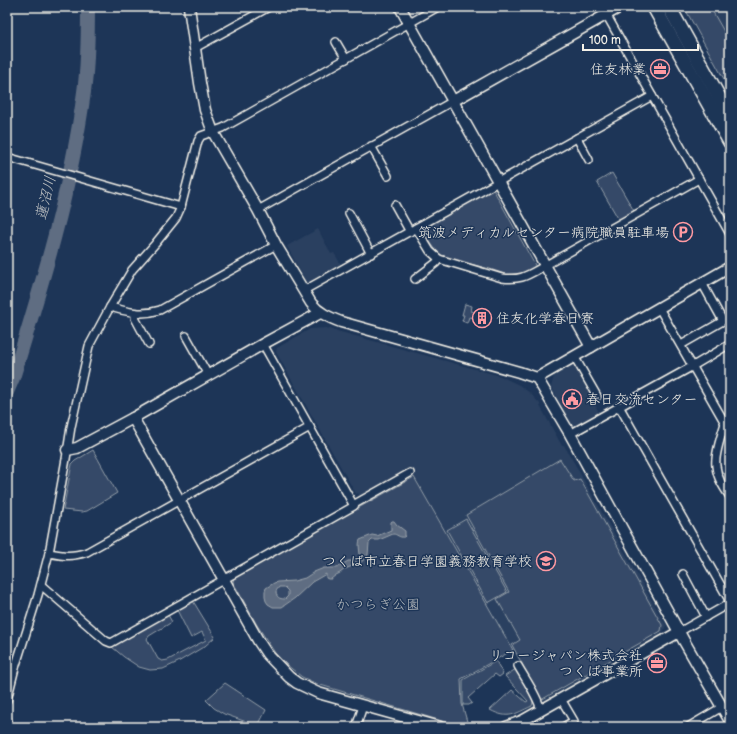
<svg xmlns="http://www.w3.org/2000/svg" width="737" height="734" font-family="'Balsamiq Sans','Klee One',sans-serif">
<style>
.built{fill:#2a4060}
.green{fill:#354a67;stroke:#949ea8}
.water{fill:#5e6d82;stroke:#9aa2ab;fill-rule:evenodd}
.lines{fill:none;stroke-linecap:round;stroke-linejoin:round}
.river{stroke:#5e6d82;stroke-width:14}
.street-casing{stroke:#f4f1e8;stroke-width:10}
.secondary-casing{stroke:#f4f1e8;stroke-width:13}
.highway-casing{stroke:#f4f1e8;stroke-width:16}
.street{stroke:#1d3557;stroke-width:7}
.secondary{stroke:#1d3557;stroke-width:10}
.highway{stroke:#1d3557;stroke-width:13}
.labels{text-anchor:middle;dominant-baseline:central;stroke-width:3;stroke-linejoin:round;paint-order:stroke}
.poi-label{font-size:14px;fill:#f4f1e8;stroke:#1d3557;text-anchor:end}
.park-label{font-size:14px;fill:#bbbfc1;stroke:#1d3557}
.water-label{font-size:15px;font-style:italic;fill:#c0c3c4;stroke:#1d3557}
</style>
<rect width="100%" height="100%" fill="#1d3557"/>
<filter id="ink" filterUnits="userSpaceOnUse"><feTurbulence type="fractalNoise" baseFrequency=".025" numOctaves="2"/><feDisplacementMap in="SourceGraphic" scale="8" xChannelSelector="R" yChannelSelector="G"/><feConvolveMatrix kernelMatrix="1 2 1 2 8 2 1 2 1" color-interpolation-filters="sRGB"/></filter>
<g filter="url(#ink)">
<g class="built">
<polygon points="684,7 730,7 730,90"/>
<polygon points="318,229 331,254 334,253 342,266 309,283 306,282 287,246"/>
<polygon points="326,328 500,376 519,385 530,393 540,404 540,406 562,446 564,445 666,625 663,633 541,702 513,650 410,469 360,497 358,493 356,494 276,352 277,348 310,329"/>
<polygon points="574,364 577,365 595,397 593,400 599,413 573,427 551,387 554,376"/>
</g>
<g class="green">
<polygon points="684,7 710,7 730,42 730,90"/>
<polygon points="612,173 634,211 619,220 597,182"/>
<polygon points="493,189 536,267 526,272 516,275 508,275 490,269 443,257 438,253 423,232 424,228"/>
<polygon points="465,304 472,306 471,311 479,313 477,319 469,317 467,323 462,321 464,315 462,315"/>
<polygon points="93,450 117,493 87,511 82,512 63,510 72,464 75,461"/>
<polygon points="560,459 574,481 580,479 662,625 661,631 541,700 512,645 520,640 497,599 509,592 466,515"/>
<polygon points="414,477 513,650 461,679 462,704 468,725 442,721 317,684 302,677 287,665 275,653 257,625 233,582 234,577"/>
<polygon points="466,519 507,592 488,603 447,530"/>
<polygon points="193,601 215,637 205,646 178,662 163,669 150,670 139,667 124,657 112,647 168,615 172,622 149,636 147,639 158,659 162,661 168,660 206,640 202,632 191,638 177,610"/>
<polygon points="496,661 503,674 499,677 495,674 468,698 472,703 469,705 463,705 463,680"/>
<path d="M 516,669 L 532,699 L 533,702 L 532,706 C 514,714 509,720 490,710 L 512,690 L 526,702 L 528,701 L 505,676 Z"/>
<polygon points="225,683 266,710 258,726 224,714 214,708 206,700"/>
</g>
<g class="water">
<polygon points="85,7 91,7 91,53 85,52"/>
<path d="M 392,521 L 394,521 L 397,525 L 405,531 L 405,536 L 404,537 C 399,538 397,534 393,534 L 379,540 L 372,540 L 369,543 L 368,555 L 366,558 L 360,563 L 345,569 L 340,573 L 336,575 L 331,579 L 328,579 L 326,578 L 326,574 L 312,582 L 295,598 L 282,607 L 273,607 L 268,604 L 266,601 L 265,597 L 265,591 L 266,588 L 274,583 L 277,582 L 294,581 L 305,578 L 314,572 L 324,568 L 337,568 L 348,561 L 355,561 L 360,556 C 360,551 358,545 360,540 L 372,535 L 377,536 L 391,530 L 391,522 ZM 279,587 L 284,587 L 288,591 L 288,596 L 285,599 C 279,599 276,597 276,591 Z"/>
</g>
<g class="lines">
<path class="river" d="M 7,392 L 13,378 C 42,284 71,190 84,92 C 88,64 88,35 88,7"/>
<defs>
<g id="street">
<polyline points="602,7 730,234"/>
<polyline points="336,42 346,59"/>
<polyline points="195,48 269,7"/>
<polyline points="577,138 589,160"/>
<polyline points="371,146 388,176"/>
<polyline points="7,157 181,207"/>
<polyline points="395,205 410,232"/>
<polyline points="258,210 453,101"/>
<polyline points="349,213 371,254"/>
<path d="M 416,228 L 430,251 L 439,259 L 502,278 C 519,280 525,277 539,269 L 699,179"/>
<polyline points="415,279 436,263 439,259"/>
<polyline points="303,291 652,96"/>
<path d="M 110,307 C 129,312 141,316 160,310 L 276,245"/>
<polyline points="659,308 725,423"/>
<polyline points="135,313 135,318 149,344"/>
<polyline points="186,336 208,375"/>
<polyline points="681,345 723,321 702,283"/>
<polyline points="574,356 597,396"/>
<polyline points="619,406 728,598 729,604 730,607"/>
<path d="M 730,420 L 725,423 C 722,434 714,455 716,466 C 717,478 724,488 730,497"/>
<polyline points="570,434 693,366 730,344"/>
<polyline points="353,505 410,473"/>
<path d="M 49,553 C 64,556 72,557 87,552 L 310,427"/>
<polyline points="683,574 706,617"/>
<polyline points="41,585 106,641 111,643 354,506 263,344"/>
<polyline points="679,632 730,603"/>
<polyline points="7,665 15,668"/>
<path d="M 518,666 C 526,680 537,695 541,710"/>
<polyline points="561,699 574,721 563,727"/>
<polyline points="7,700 15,668 38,595 49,553 66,459 71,427 89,346 110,307 132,270 155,244 176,218 181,207 198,141 201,136 223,128 438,7"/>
<polyline points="7,719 9,727"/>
<polyline points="356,727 363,706"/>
<polyline points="688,727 722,707"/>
</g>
<g id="secondary">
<path d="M 189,7 L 200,83 L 205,110 L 213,132 L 258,210 L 276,245 L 311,303 C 319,313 328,317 341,322 L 519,372 L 537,378 L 570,434 L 684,641 L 730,721"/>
<polyline points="400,7 591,347"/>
<polyline points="453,101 620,7"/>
<polyline points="537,378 730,267"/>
<polyline points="133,418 259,642 267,654 289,677 297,683 318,693 440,727"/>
<polyline points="67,450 77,448 133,418 263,344 320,313"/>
<polyline points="506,727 522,721 679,632"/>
</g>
<g id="highway">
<polyline points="654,7 730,142"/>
<polyline points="669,7 730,117"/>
</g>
</defs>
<use href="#street" class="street-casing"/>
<use href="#secondary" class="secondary-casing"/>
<use href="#highway" class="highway-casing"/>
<use href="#street" class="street"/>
<use href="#secondary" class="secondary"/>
<use href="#highway" class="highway"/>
</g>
</g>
<defs>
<symbol id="office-ring" viewBox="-11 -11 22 22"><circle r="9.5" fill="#1d3557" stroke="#ff9aa2" stroke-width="1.5"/><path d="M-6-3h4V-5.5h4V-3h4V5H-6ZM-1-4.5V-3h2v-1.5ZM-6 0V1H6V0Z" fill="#ff9aa2"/></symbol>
<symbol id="parking-ring" viewBox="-11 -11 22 22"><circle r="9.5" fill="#1d3557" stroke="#ff9aa2" stroke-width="1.5"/><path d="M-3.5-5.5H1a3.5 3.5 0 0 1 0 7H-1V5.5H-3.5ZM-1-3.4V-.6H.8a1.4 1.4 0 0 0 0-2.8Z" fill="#ff9aa2"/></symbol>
<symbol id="building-ring" viewBox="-11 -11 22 22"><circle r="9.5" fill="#1d3557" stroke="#ff9aa2" stroke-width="1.5"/><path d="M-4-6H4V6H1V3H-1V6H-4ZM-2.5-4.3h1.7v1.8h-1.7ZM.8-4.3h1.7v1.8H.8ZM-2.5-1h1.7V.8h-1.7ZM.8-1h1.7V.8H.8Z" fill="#ff9aa2"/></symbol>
<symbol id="civic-ring" viewBox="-11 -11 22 22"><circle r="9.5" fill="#1d3557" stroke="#ff9aa2" stroke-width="1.5"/><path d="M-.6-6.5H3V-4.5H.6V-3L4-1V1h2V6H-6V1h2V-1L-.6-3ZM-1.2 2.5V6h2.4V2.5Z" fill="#ff9aa2"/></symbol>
<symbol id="school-ring" viewBox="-11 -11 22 22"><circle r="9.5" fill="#1d3557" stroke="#ff9aa2" stroke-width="1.5"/><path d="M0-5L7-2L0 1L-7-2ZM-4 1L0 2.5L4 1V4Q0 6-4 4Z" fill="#ff9aa2"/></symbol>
</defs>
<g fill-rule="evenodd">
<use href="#office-ring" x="649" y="58" width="22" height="22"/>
<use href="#parking-ring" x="672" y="221" width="22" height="22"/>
<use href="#building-ring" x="471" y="307" width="22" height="22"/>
<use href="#civic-ring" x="561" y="388" width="22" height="22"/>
<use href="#school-ring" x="535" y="550" width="22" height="22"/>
<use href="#office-ring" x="646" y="652" width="22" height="22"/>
</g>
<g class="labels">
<g class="poi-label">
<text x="646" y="69">住友林業</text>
<text x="669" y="232">筑波メディカルセンター病院職員駐車場</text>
<text x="496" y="318" text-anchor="start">住友化学春日寮</text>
<text x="586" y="399" text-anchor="start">春日交流センター</text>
<text x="532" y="561">つくば市立春日学園義務教育学校</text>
<text x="643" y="655">リコージャパン株式会社<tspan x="643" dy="16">つくば事業所</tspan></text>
</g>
<g class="park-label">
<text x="378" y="604">かつらぎ公園</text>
</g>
<g class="water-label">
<text transform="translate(46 198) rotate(-77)">蓮沼川</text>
</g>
</g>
<rect width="737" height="734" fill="none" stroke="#1d3557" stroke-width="24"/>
<rect x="12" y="12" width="713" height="710" fill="none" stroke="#f4f1e8" stroke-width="1.5" filter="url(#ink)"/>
<path d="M583 44v6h115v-6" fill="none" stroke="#f4f1e8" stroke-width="2"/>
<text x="589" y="44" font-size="12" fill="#f4f1e8" stroke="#1d3557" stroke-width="3" paint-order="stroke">100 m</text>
</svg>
